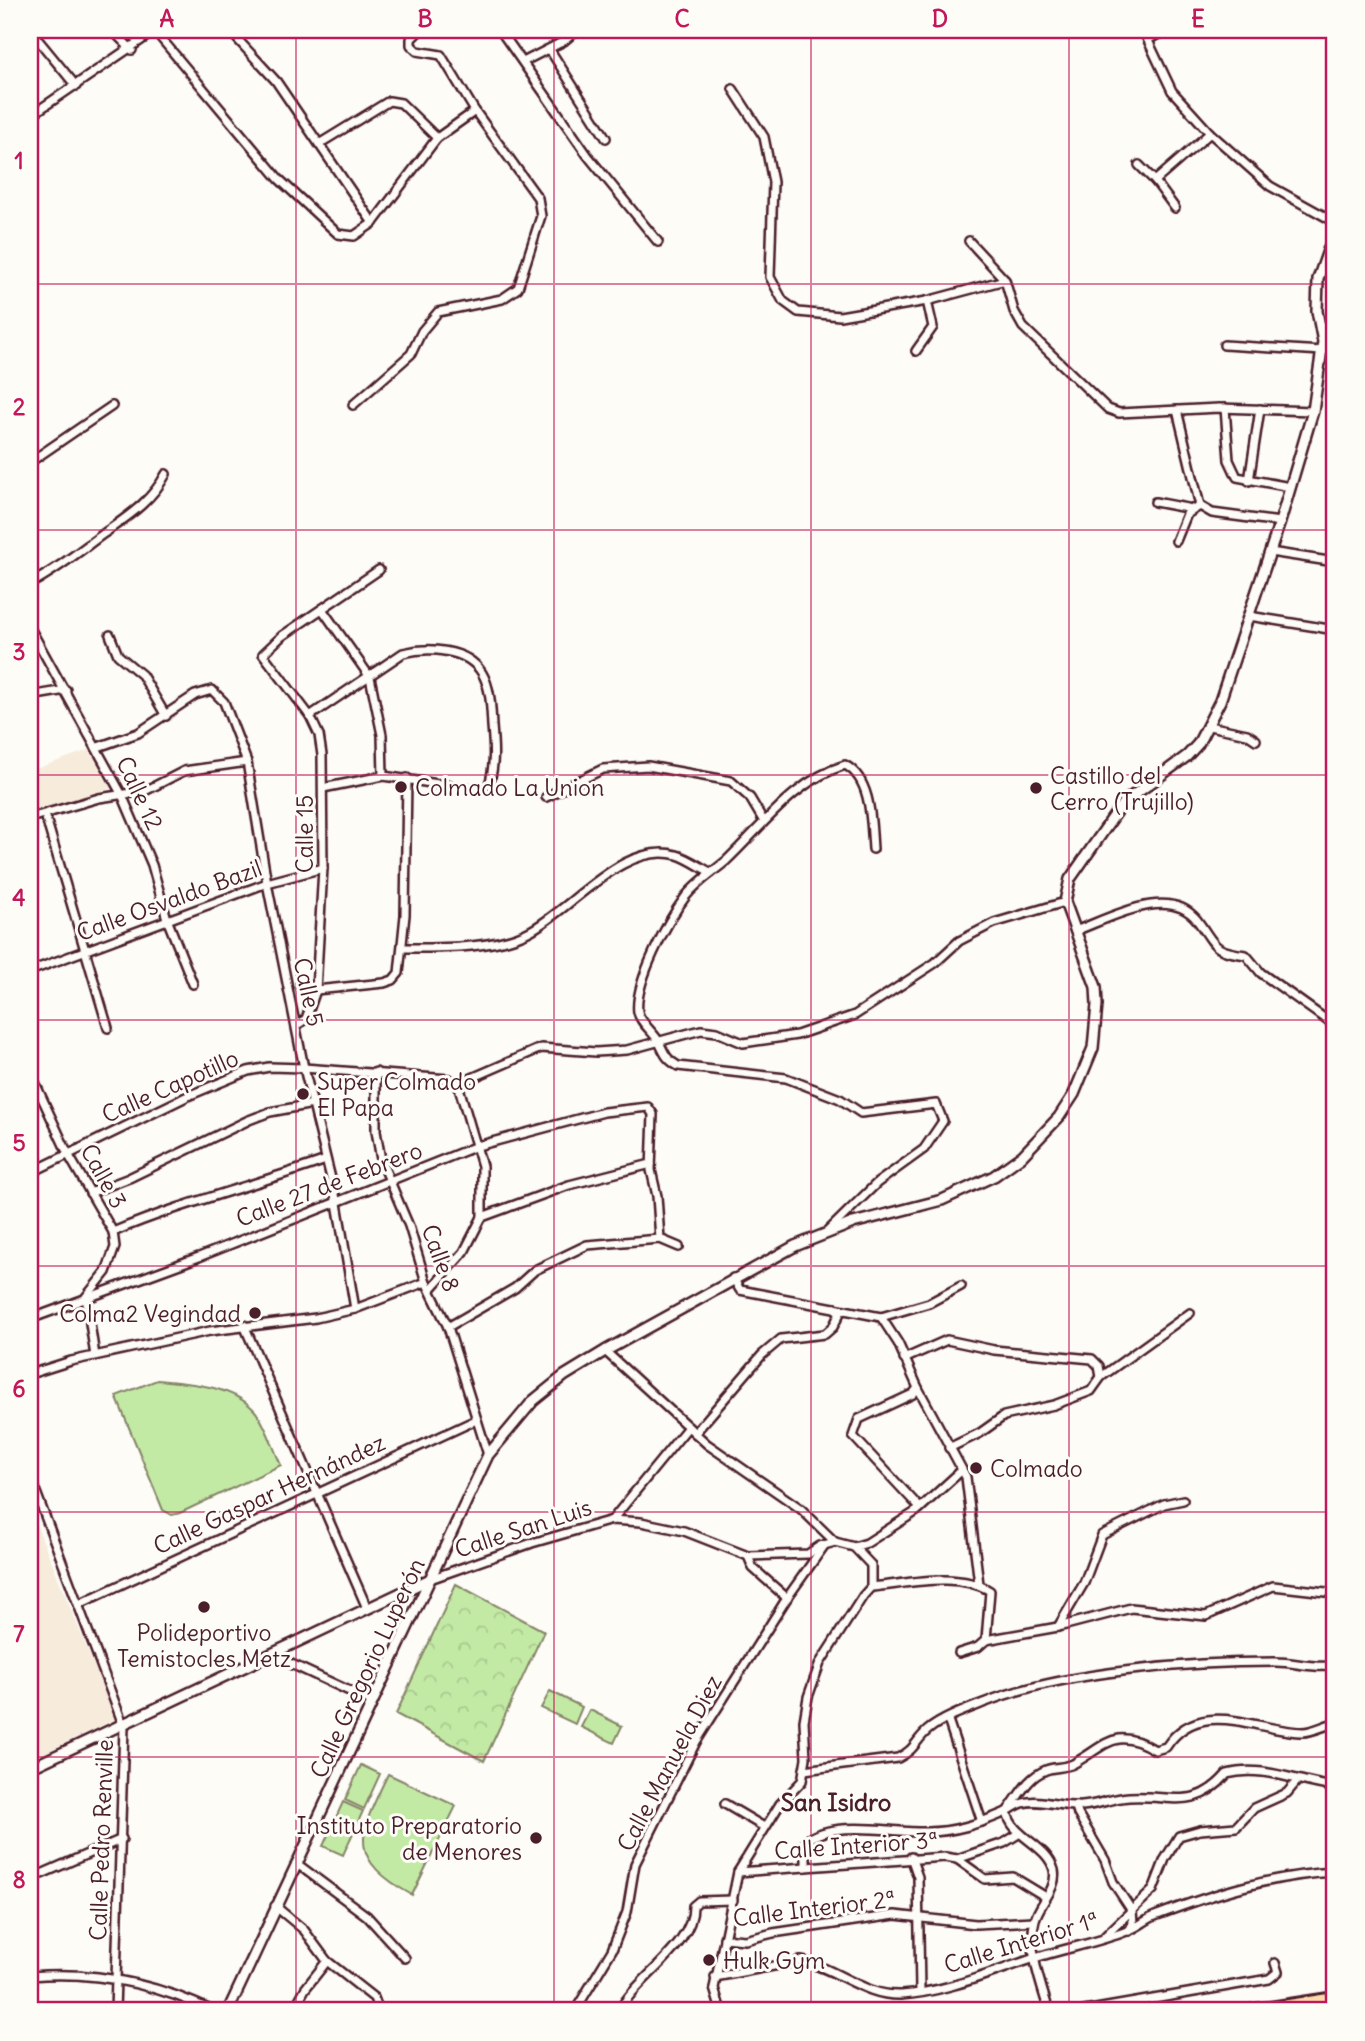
<svg xmlns="http://www.w3.org/2000/svg" width="1365" height="2041" font-family="Delius,sans-serif">
<style>
.built{fill:#f7ecdb}
.grass{fill:#c3eaa5;stroke:#868468;stroke-width:2}
.park{fill:url(#park-crowns);stroke:#868468;stroke-width:2}
.lines{fill:none;stroke-linecap:round;stroke-linejoin:round}
.minor-casing{stroke:#4a1f2b;stroke-width:12}
.tertiary-casing{stroke:#4a1f2b;stroke-width:14}
.primary-casing{stroke:#4a1f2b;stroke-width:16}
.minor{stroke:#fdfcf7;stroke-width:7}
.tertiary{stroke:#fdfcf7;stroke-width:9}
.primary{stroke:#fddcac;stroke-width:10}
.grid{fill:none;stroke:#c2185b;stroke-width:2;stroke-opacity:0.55}
.poi-dot{fill:#4a1f2b;stroke:#fdfcf7;stroke-width:2.5}
.labels{text-anchor:middle;dominant-baseline:central;stroke-width:6;stroke-linejoin:round;paint-order:stroke}
.poi-label{font-size:23px;fill:#4a1f2b;stroke:#fdfcf7;text-anchor:start}
.street-label{font-size:23px;fill:#4a1f2b;stroke:#fdfcf7}
.neighbourhood-label{font-size:24px;font-weight:bold;fill:#4a1f2b;stroke:#fdfcf7}
.neatline{fill:none;stroke:#c2185b;stroke-width:2.5}
.grid-label{font-size:23px;text-anchor:middle;font-weight:bold;fill:#c2185b}
</style>
<defs>
<pattern id="park-crowns" width="20" height="18" patternUnits="userSpaceOnUse" patternTransform="scale(1.75)"><rect width="20" height="18" fill="#c3eaa5"/><path d="M2 6a3 3 0 1 1 6 0M12 15a3 3 0 1 1 6 0" fill="none" stroke="#a9c88e"/></pattern>
</defs>
<rect width="100%" height="100%" fill="#fdfcf7"/>
<filter id="ink" filterUnits="userSpaceOnUse"><feTurbulence type="fractalNoise" baseFrequency=".0143" numOctaves="2"/><feDisplacementMap in="SourceGraphic" scale="14" xChannelSelector="R" yChannelSelector="G"/><feConvolveMatrix kernelMatrix="1 2 1 2 8 2 1 2 1" color-interpolation-filters="sRGB"/></filter>
<g filter="url(#ink)">
<g class="built">
<polygon points="97,747 112,788 38,813 30,790 30,771"/>
<polygon points="30,1509 116,1719 30,1760"/>
</g>
<g class="grass">
<path d="M 157,1380 C 188,1383 233,1385 255,1411 C 266,1424 273,1448 281,1465 L 180,1513 L 172,1515 L 163,1510 L 116,1396 Z"/>
<polygon points="550,1691 582,1707 575,1724 541,1708"/>
<polygon points="590,1710 622,1726 614,1743 581,1727"/>
<polygon points="361,1765 380,1774 364,1809 345,1800"/>
<path d="M 388,1774 L 456,1806 L 412,1895 C 344,1857 360,1833 388,1774 Z"/>
<polygon points="343,1802 363,1811 343,1855 323,1846"/>
</g>
<polygon class="park" points="456,1584 544,1631 484,1761 396,1714"/>
<g class="lines">
<defs>
<g id="minor">
<polyline points="30,30 76,86"/>
<polyline points="112,30 132,50"/>
<polyline points="229,30 276,81 373,223"/>
<polyline points="420,30 411,39 411,45 417,51 441,55 475,111"/>
<polyline points="500,30 588,156 658,242"/>
<polyline points="1143,30 1172,91 1210,133 1270,186 1335,222"/>
<polyline points="155,31 279,179 338,234 354,236 373,223 437,138 475,111 538,198 541,216 518,288 502,299 438,312 422,331 411,354 353,405"/>
<polyline points="1148,39 1170,30"/>
<polyline points="550,50 606,138"/>
<polyline points="523,62 564,41 577,30"/>
<polyline points="733,89 764,137 773,182 770,277 783,301 798,312 840,316 927,301 1005,280"/>
<polyline points="30,116 156,30"/>
<polyline points="319,144 389,101 401,103 437,138"/>
<polyline points="1139,165 1155,181"/>
<polyline points="1175,208 1155,181 1210,133"/>
<polyline points="969,241 1005,280 1014,311 1023,327 1108,409 1119,413 1219,408 1313,411"/>
<polyline points="1323,342 1335,346"/>
<polyline points="1224,345 1322,351"/>
<polyline points="916,351 933,327 927,301"/>
<polyline points="1225,408 1229,460 1237,477 1290,487"/>
<polyline points="1177,410 1200,506 1212,513 1280,522"/>
<polyline points="30,462 112,406"/>
<polyline points="1249,481 1260,409"/>
<polyline points="1155,502 1192,509"/>
<polyline points="1176,541 1187,514 1200,506"/>
<polyline points="1270,552 1335,562"/>
<path d="M 30,584 C 58,569 77,553 103,534 C 128,516 151,502 166,474"/>
<polyline points="322,609 370,677 382,735 383,776"/>
<polyline points="1249,616 1335,630"/>
<polyline points="30,628 123,797 152,865 167,919 193,984"/>
<polyline points="110,635 118,655 142,675 166,716"/>
<polyline points="30,696 66,690"/>
<path d="M 310,716 L 403,653 C 428,647 467,648 482,673 C 491,688 491,709 492,726 C 494,748 495,765 489,785 L 480,790 L 383,776 L 323,788"/>
<polyline points="1209,726 1247,734 1256,740"/>
<polyline points="98,747 138,733 195,695 212,690 224,702 247,762 267,883 304,1068 337,1203 355,1309"/>
<polyline points="546,797 603,769 648,766 731,781 750,798 763,820"/>
<polyline points="45,815 108,1028"/>
<polyline points="30,818 99,798 145,791 184,771 247,762"/>
<path d="M 1075,931 C 1108,919 1169,884 1197,920 C 1216,945 1211,951 1246,955 L 1261,973 L 1335,1026"/>
<path d="M 403,948 C 440,948 497,949 530,931 C 572,909 624,840 677,855 C 688,858 700,867 710,872"/>
<polyline points="30,971 267,883 323,868"/>
<polyline points="316,990 384,983 393,980 399,973 405,915 407,778"/>
<polyline points="297,1025 306,1019 316,990 323,868 322,755 319,735 310,716 263,654 282,636 379,570"/>
<polyline points="30,1072 68,1154 113,1232 115,1247 106,1272 86,1297 95,1356"/>
<polyline points="376,1072 376,1131 381,1160 409,1226 426,1282 448,1327 488,1455"/>
<polyline points="458,1084 541,1048 596,1052 627,1050 701,1030 717,1032 743,1043 797,1035 855,1015 935,963 959,941 994,923 1065,902"/>
<polyline points="30,1173 188,1096 248,1071 269,1067 304,1068 449,1079 458,1084"/>
<polyline points="90,1193 129,1178 249,1120 270,1112 313,1104"/>
<polyline points="482,1217 569,1185 651,1164"/>
<path d="M 828,1231 L 877,1183 L 924,1149 L 943,1121 L 936,1104 L 861,1113 L 840,1099 L 786,1078 L 678,1066 C 666,1059 665,1054 659,1042 C 654,1032 640,1023 638,1012 C 634,983 668,920 686,896 C 697,882 713,872 726,861 C 763,826 794,781 845,765 C 872,779 871,823 873,849"/>
<path d="M 113,1232 C 182,1203 255,1185 326,1160"/>
<polyline points="733,1278 740,1290 881,1317 929,1303 961,1286"/>
<polyline points="431,1289 464,1252 482,1217 482,1166 458,1084"/>
<polyline points="30,1302 35,1316"/>
<polyline points="881,1317 898,1343 918,1388 913,1394 859,1419 853,1436 920,1508"/>
<polyline points="30,1319 199,1257 477,1146 604,1112 648,1107 653,1114 651,1170 657,1196 660,1239"/>
<polyline points="244,1325 367,1608"/>
<polyline points="448,1327 515,1288 535,1270 587,1245 660,1239 679,1247"/>
<polyline points="605,1351 707,1444 801,1509 835,1542"/>
<polyline points="904,1359 947,1340 994,1350 1092,1359 1099,1366 1101,1377"/>
<polyline points="30,1374 71,1361 210,1331 316,1318 355,1309 426,1282"/>
<polyline points="918,1388 966,1477 979,1584"/>
<polyline points="695,1433 762,1355 781,1339 825,1334 833,1327 840,1313 835,1308"/>
<polyline points="949,1448 980,1433 1004,1416 1054,1405 1091,1391 1101,1377 1190,1313"/>
<polyline points="30,1476 124,1727 115,2011"/>
<polyline points="612,1520 688,1427"/>
<polyline points="854,1547 871,1565 871,1587"/>
<polyline points="748,1556 753,1568 787,1598"/>
<polyline points="430,1579 532,1543 612,1520 641,1522 684,1531 748,1556 808,1554 820,1546 835,1542 854,1547 867,1543 917,1511 961,1471"/>
<polyline points="79,1604 476,1420"/>
<polyline points="1058,1627 1084,1583 1102,1535 1164,1504 1183,1500"/>
<polyline points="986,1640 1058,1627 1131,1608 1206,1616 1273,1586 1335,1593"/>
<polyline points="272,1655 373,1702"/>
<polyline points="948,1720 982,1822"/>
<path d="M 804,1770 L 898,1758 C 915,1750 915,1741 928,1730 C 942,1718 968,1709 986,1702 C 1063,1671 1193,1662 1276,1662 C 1294,1662 1311,1668 1329,1666"/>
<polyline points="725,1804 764,1827"/>
<polyline points="1076,1806 1078,1814 1105,1860 1113,1882 1132,1911 1133,1923 1129,1931"/>
<path d="M 1009,1809 C 1020,1794 1028,1777 1046,1770 C 1054,1767 1065,1768 1073,1764 C 1107,1745 1115,1726 1155,1750 L 1166,1747 C 1200,1695 1258,1732 1303,1732 C 1313,1732 1325,1725 1335,1723"/>
<path d="M 1007,1812 C 1012,1838 1047,1844 1054,1870 C 1058,1889 1039,1903 1035,1920 C 1027,1948 1041,1985 1049,2011"/>
<polyline points="911,1857 918,1877 920,1991"/>
<polyline points="957,1859 1004,1843 1020,1833"/>
<polyline points="296,1863 367,1916 405,1958"/>
<path d="M 806,1867 L 806,1841 C 835,1819 893,1833 926,1832 C 954,1832 978,1824 1004,1813 C 1010,1810 1016,1805 1023,1803 C 1041,1798 1063,1808 1082,1806 C 1098,1805 1112,1798 1129,1797 C 1171,1794 1194,1812 1227,1774 C 1263,1764 1299,1783 1335,1787"/>
<polyline points="738,1872 945,1857 957,1859 985,1879 1013,1877 1046,1897"/>
<polyline points="30,1879 122,1839"/>
<polyline points="275,1906 304,1930 327,1961 374,1998 379,2011"/>
<polyline points="1105,1936 1153,1890 1165,1859 1179,1836 1200,1830 1236,1827 1254,1808 1287,1793 1297,1781"/>
<polyline points="724,1938 745,1940 773,1933 895,1915 976,1924 1034,1921"/>
<path d="M 30,1976 C 95,1970 154,1983 213,2011"/>
<path d="M 715,1977 L 801,1961 C 835,1967 865,1997 901,1995 C 943,1993 995,1971 1035,1958 C 1065,1948 1097,1943 1127,1931 C 1137,1928 1145,1920 1155,1916 C 1213,1894 1272,1875 1335,1872"/>
<polyline points="293,2011 305,1989 327,1961"/>
<polyline points="575,2011 612,1950 627,1912 635,1864 696,1742 787,1598 824,1546"/>
<path d="M 619,2011 C 637,1977 694,1946 693,1906 L 699,1901 L 733,1900"/>
<path d="M 721,2011 L 714,1988 L 738,1872 L 780,1804 L 802,1781 L 806,1758 L 804,1721 L 808,1697 L 820,1663 L 863,1596 L 871,1587 C 907,1584 958,1571 990,1591 L 986,1640 L 978,1647 L 959,1653"/>
<polyline points="1084,2011 1269,1979 1278,1972 1275,1963"/>
</g>
<g id="tertiary">
<polyline points="30,1768 430,1579"/>
<polyline points="228,2011 488,1455 533,1401 564,1376 605,1351 795,1246 853,1223 942,1200 994,1176 1022,1156 1059,1117 1074,1094 1093,1048 1097,1005 1096,987 1065,902 1070,879 1123,803 1187,756 1198,744 1220,701 1280,522 1313,411 1323,342 1317,311 1318,279 1335,231"/>
</g>
<polyline id="primary" points="1249,2011 1335,1998"/>
</defs>
<use href="#minor" class="minor-casing"/>
<use href="#tertiary" class="tertiary-casing"/>
<use href="#primary" class="primary-casing"/>
<use href="#minor" class="minor"/>
<use href="#tertiary" class="tertiary"/>
<use href="#primary" class="primary"/>
</g>
</g>
<path class="grid" d="M 296,30 L 296,2011M 554,30 L 554,2011M 811,30 L 811,2011M 1069,30 L 1069,2011M 30,284 L 1335,284M 30,530 L 1335,530M 30,775 L 1335,775M 30,1020 L 1335,1020M 30,1266 L 1335,1266M 30,1512 L 1335,1512M 30,1757 L 1335,1757"/>
<g class="poi-dot">
<circle cx="401" cy="787" r="7"/>
<circle cx="1036" cy="788" r="7"/>
<circle cx="303" cy="1094" r="7"/>
<circle cx="255" cy="1313" r="7"/>
<circle cx="976" cy="1468" r="7"/>
<circle cx="204" cy="1607" r="7"/>
<circle cx="536" cy="1838" r="7"/>
<circle cx="709" cy="1960" r="7"/>
</g>
<g class="labels">
<g class="poi-label">
<text x="1050" y="775">Castillo del<tspan x="1050" dy="26">Cerro (Trujillo)</tspan></text>
<text x="415" y="787">Colmado La Union</text>
<text x="317" y="1081">Super Colmado<tspan x="317" dy="26">El Papa</tspan></text>
<text x="241" y="1313" text-anchor="end">Colma2 Vegindad</text>
<text x="990" y="1468">Colmado</text>
<text x="204" y="1632" text-anchor="middle">Polideportivo<tspan x="204" dy="26">Temistocles Metz</tspan></text>
<text x="522" y="1825" text-anchor="end">Instituto Preparatorio<tspan x="522" dy="26">de Menores</tspan></text>
<text x="723" y="1960">Hulk Gym</text>
</g>
<g class="street-label">
<text transform="translate(140 793) rotate(65)">Calle 12</text>
<text transform="translate(304 834) rotate(-90)">Calle 15</text>
<text transform="translate(169 900) rotate(-20)">Calle Osvaldo Bazil</text>
<text transform="translate(309 992) rotate(78)">Calle 5</text>
<text transform="translate(170 1086) rotate(-24)">Calle Capotillo</text>
<text transform="translate(104 1176) rotate(61)">Calle 3</text>
<text transform="translate(329 1184) rotate(-21)">Calle 27 de Febrero</text>
<text transform="translate(441 1258) rotate(70)">Calle 8</text>
<text transform="translate(269 1494) rotate(-25)">Calle Gaspar Hernández</text>
<text transform="translate(523 1528) rotate(-18)">Calle San Luis</text>
<text transform="translate(367 1668) rotate(-65)">Calle Gregorio Luperón</text>
<text transform="translate(669 1763) rotate(-62)">Calle Manuela Diez</text>
<text transform="translate(101 1840) rotate(-88)">Calle Pedro Renville</text>
<text transform="translate(856 1845) rotate(-4)">Calle Interior 3ª</text>
<text transform="translate(814 1908) rotate(-7)">Calle Interior 2ª</text>
<text transform="translate(1021 1942) rotate(-17)">Calle Interior 1ª</text>
</g>
<g class="neighbourhood-label">
<text x="836" y="1802">San Isidro</text>
</g>
</g>
<rect width="1365" height="2041" fill="none" stroke="#fdfcf7" stroke-width="77"/>
<rect x="38" y="38" width="1288" height="1964" class="neatline"/>
<g class="grid-label">
<text x="167" y="27">A</text>
<text x="425" y="27">B</text>
<text x="682" y="27">C</text>
<text x="940" y="27">D</text>
<text x="1198" y="27">E</text>
<text x="19" y="169">1</text>
<text x="19" y="415">2</text>
<text x="19" y="660">3</text>
<text x="19" y="906">4</text>
<text x="19" y="1151">5</text>
<text x="19" y="1397">6</text>
<text x="19" y="1642">7</text>
<text x="19" y="1888">8</text>
</g>
</svg>
